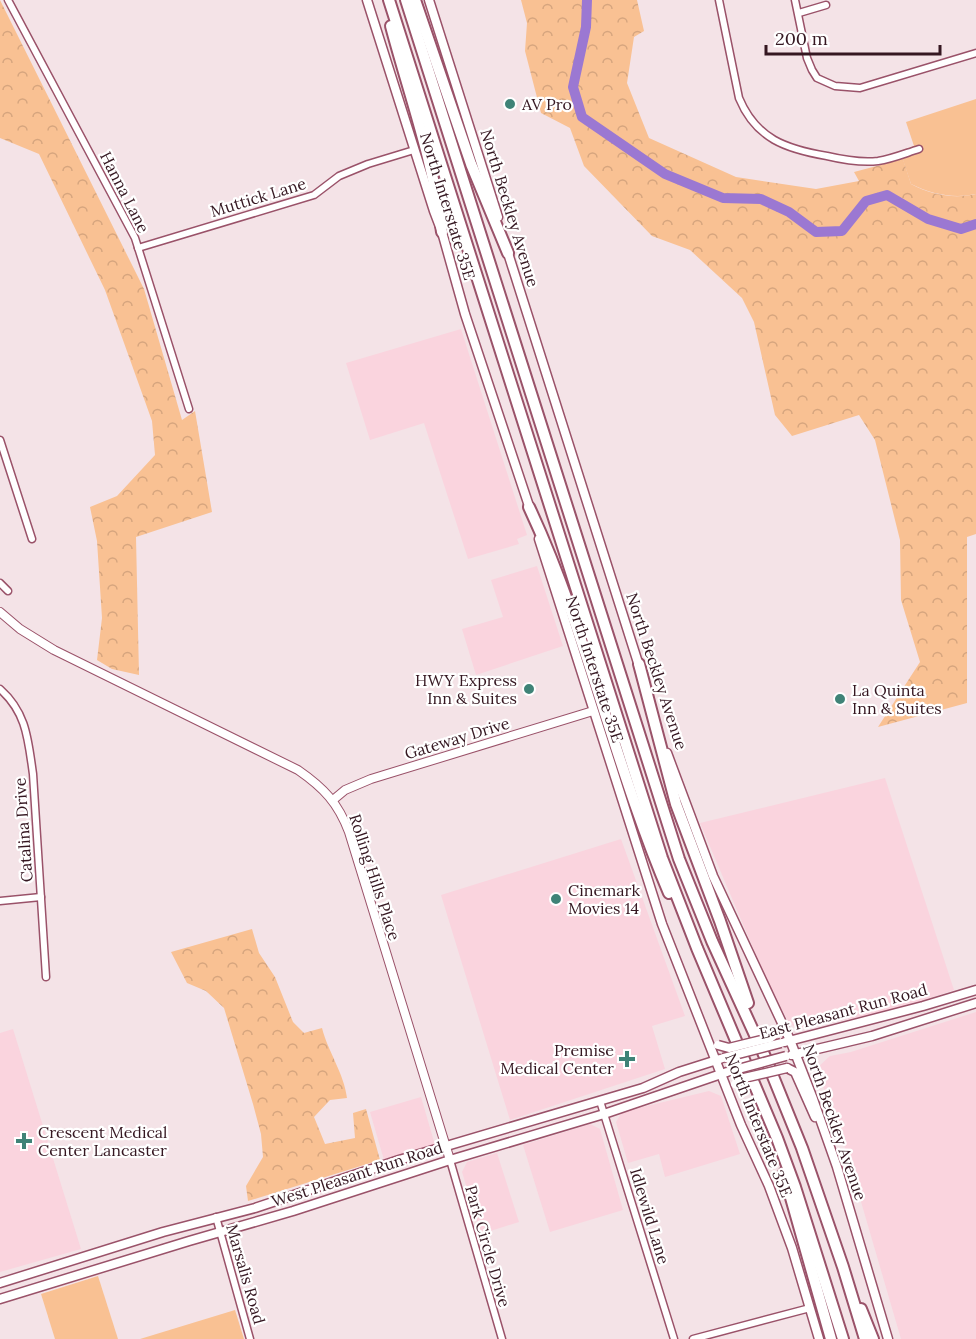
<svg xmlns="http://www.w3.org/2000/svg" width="976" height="1339" font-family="Lora,serif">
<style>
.built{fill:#fad4de}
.green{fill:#f9c193}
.forest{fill:url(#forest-crowns)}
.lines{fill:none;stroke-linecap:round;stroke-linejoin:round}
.river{stroke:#9b78d2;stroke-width:10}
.minor-casing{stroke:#9a5269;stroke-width:9}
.tertiary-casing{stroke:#9a5269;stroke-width:10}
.secondary-casing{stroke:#9a5269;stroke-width:11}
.motorway-casing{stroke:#9a5269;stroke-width:14}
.minor{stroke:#fff;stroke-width:6}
.tertiary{stroke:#fff;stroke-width:8}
.secondary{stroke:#fff;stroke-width:8}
.motorway{stroke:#fff;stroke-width:10}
.secondary-bridge-casing{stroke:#9a5269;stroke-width:11;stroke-linecap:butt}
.secondary-bridge{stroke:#fff;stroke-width:8}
.poi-dot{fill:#3f8377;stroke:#fff;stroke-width:2}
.labels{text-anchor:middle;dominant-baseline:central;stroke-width:4.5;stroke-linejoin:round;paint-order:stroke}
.poi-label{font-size:16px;fill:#351721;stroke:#fff;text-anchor:start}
.street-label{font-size:16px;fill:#351721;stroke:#fff}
</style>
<defs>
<pattern id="forest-crowns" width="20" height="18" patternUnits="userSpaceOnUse" patternTransform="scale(1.5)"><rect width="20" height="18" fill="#f9c193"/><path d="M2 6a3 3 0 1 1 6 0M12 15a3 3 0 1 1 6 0" fill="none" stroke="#d6a57e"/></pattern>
</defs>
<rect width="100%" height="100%" fill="#f4e3e7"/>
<g class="built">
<polygon points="461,329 527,535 517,539 519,544 468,559 424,423 370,440 346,363"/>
<polygon points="537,566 563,646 476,675 462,629 503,617 491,580"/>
<polygon points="885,778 954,990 894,1010 798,1029 789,1023 765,976 700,823"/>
<polygon points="621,839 685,1016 652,1026 665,1069 510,1120 441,895"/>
<polygon points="976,1012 976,1339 901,1339 848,1157 829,1099 815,1070 830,1056 851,1052"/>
<polygon points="13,1029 81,1249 0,1272 0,1033"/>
<polygon points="709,1091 721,1096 740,1154 665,1177 659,1154 628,1163 616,1122 622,1112"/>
<polygon points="421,1097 435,1145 384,1160 370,1112"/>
<polygon points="590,1124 600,1129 623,1210 550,1232 523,1145"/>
<polygon points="497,1153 519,1222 481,1234 462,1172 467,1162"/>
</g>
<g class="green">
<path d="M 976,99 L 976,194 C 953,199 931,194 911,184 L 900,151 L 914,146 L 906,122 Z"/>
<polygon points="98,1276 118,1339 55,1339 41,1294"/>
<polygon points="235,1310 244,1339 140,1339"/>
</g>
<g class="forest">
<polygon points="0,0 144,289 182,420 195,411 212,512 136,537 139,675 112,669 97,660 102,618 97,541 90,507 117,496 155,455 152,421 105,290 39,154 0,138"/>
<path d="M 521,0 L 637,0 L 644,31 L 634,37 L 627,83 L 649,138 L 736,177 L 816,189 L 859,181 L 854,172 L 903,159 L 911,184 C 931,195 954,199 976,194 L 976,534 L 967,537 L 967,703 L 878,727 L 920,662 L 901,600 L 900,540 L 875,440 L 859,415 L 792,436 L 775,415 L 754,322 L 742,298 L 690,250 L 652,236 L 584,166 L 570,128 L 541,113 L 525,51 L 527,23 Z"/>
<path d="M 252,929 L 259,953 L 275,977 L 293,1022 L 304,1033 L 322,1028 C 328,1052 344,1073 347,1098 L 330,1100 L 314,1117 L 325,1144 L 355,1138 L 353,1113 L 366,1109 L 380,1160 L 248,1201 L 246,1186 L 263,1157 L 261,1134 L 253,1104 L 224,1008 L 206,991 L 187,983 L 171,952 Z"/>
</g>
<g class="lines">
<polyline class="river" points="587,0 586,27 573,87 582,117 665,174 723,198 761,199 789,212 816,232 842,231 866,201 887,195 928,219 961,229 976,224"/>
<defs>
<g id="minor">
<polyline points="8,0 135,238 189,409"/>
<path d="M 719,0 L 739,98 C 756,139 786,149 827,156 C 844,160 861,163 878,161 C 892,159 906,153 919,149"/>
<polyline points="795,0 807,58 812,70 817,78 835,86 860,88 976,53"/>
<polyline points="799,13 826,5"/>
<polyline points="138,248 314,195 339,176 368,164 414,150"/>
<polyline points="0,440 32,539"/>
<polyline points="0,583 8,591"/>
<path d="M 0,689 C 27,713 28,740 33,774 L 46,977"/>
<polyline points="0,901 41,897"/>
<polyline points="600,1101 674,1339"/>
<polyline points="450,1160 502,1339"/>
<polyline points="216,1217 250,1339"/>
<polyline points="693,1339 810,1308"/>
</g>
<g id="tertiary">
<path d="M 0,612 L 20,629 L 54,650 L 298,770 C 324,788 338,803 349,832 L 450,1160"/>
<polyline points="333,800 345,790 371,779 593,711"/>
</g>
<g id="secondary">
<polyline points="367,0 434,211 442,232 465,314 531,512"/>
<polyline points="429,0 498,217"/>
<polyline points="507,250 640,669"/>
<polyline points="539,539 662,924 741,1125 769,1186 792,1248 819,1339"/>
<polyline points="667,753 713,876 790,1040 813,1099 837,1167 888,1339"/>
<polyline points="785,1042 923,1006 976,990"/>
<polyline points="792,1055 872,1036 976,1003"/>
<polyline points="787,1068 795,1072 815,1117"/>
<polyline points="0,1283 163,1232 255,1208 399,1160 643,1088 679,1072 720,1059"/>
<polyline points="0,1299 189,1241 293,1211 450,1160 604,1114 727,1072"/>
</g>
<g id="motorway">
<polyline points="389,0 662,858 697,948 777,1138 795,1187 843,1339"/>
<polyline points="406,0 679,859 712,941 766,1059 802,1148 843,1267 865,1339"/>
<polyline points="415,0 471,164 508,253"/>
<path d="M 391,26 C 409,94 434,162 442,232"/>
<path d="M 529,507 C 587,631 615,767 669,893"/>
<polyline points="639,664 676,804 720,921 748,1003"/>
<polyline points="784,1173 831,1339"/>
<polyline points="861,1309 873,1339"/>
</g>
</defs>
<use href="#minor" class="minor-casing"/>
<use href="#tertiary" class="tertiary-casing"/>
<use href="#secondary" class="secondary-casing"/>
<use href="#motorway" class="motorway-casing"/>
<use href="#minor" class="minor"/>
<use href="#tertiary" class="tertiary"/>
<use href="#secondary" class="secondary"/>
<use href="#motorway" class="motorway"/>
<defs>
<g id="secondary-bridge">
<polyline points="718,1045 729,1048 770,1038 774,1035"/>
<polyline points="723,1058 781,1043"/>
<polyline points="731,1071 786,1056"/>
<polyline points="735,1084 744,1078 787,1068"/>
</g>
</defs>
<use href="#secondary-bridge" class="secondary-bridge-casing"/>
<use href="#secondary-bridge" class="secondary-bridge"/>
</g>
<g class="poi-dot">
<circle cx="510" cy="104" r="6"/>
<circle cx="529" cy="689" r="6"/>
<circle cx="840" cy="699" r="6"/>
<circle cx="556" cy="899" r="6"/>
<path d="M624 1050h6v6h6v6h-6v6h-6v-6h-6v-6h6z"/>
<path d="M21 1132h6v6h6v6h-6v6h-6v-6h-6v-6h6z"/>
</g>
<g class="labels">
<g class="poi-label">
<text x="522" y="104">AV Pro</text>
<text x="517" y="680" text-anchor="end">HWY Express<tspan x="517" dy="18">Inn &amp; Suites</tspan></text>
<text x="852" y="690">La Quinta<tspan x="852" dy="18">Inn &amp; Suites</tspan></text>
<text x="568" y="890">Cinemark<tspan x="568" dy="18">Movies 14</tspan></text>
<text x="614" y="1050" text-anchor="end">Premise<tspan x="614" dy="18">Medical Center</tspan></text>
<text x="38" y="1132">Crescent Medical<tspan x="38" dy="18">Center Lancaster</tspan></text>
</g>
<g class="street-label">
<text transform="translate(125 192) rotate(63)">Hanna Lane</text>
<text transform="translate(258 197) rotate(-17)">Muttick Lane</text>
<text transform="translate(448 206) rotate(73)">North Interstate 35E</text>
<text transform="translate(510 208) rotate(73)">North Beckley Avenue</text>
<text transform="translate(595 669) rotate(72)">North Interstate 35E</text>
<text transform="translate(657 671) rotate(72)">North Beckley Avenue</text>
<text transform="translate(457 738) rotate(-17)">Gateway Drive</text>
<text transform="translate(23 830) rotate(-94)">Catalina Drive</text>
<text transform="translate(375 877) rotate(72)">Rolling Hills Place</text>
<text transform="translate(843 1011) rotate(-15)">East Pleasant Run Road</text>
<text transform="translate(835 1122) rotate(71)">North Beckley Avenue</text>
<text transform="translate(759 1125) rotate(68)">North Interstate 35E</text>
<text transform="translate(357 1174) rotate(-18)">West Pleasant Run Road</text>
<text transform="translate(650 1216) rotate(73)">Idlewild Lane</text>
<text transform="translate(488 1246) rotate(74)">Park Circle Drive</text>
<text transform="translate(246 1274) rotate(74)">Marsalis Road</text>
</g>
</g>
<path d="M766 45v9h174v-9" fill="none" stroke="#351721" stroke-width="3"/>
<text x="775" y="45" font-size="18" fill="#351721" stroke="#ffffff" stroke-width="4.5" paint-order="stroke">200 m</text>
</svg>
